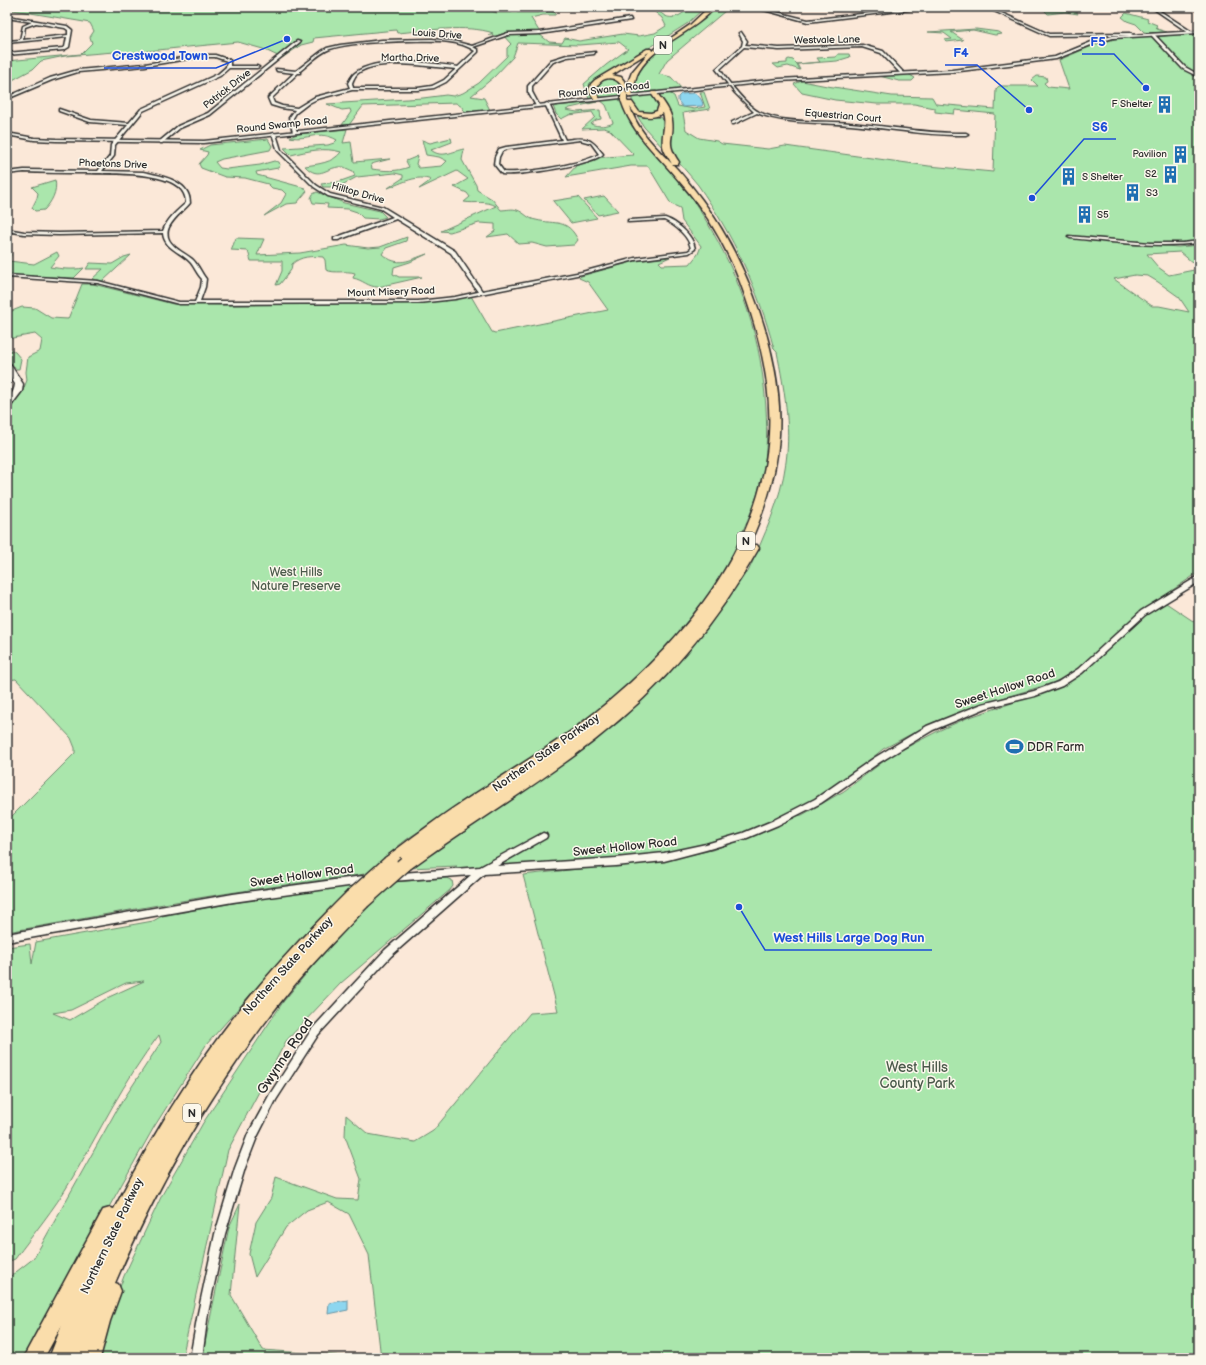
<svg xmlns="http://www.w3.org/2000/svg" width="1206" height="1365" font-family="'Balsamiq Sans',sans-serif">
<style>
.green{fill:#aae6ac;stroke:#6a886c;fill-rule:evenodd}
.water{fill:#8dd6ef;stroke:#6692a1}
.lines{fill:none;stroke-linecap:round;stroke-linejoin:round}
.minor-casing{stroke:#2b2b2b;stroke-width:3}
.tertiary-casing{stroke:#2b2b2b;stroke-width:3}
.secondary-casing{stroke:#2b2b2b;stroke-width:3}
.motorway-casing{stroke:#2b2b2b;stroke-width:3}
.minor{fill:#fbf7ec;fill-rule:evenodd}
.tertiary{fill:#fbf7ec;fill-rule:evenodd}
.secondary{fill:#fbf7ec;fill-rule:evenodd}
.motorway{fill:#faddab;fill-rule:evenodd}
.motorway-bridge-far1-casing{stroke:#2b2b2b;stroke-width:8;stroke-linecap:butt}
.motorway-bridge-casing{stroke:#2b2b2b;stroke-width:17;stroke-linecap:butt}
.motorway-bridge-far1{stroke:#faddab;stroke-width:6}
.motorway-bridge{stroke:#faddab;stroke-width:14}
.labels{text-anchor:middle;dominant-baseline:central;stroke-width:3;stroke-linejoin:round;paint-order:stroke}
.far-street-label{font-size:10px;fill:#2b2b2b;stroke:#fbf7ec}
.far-poi-label{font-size:10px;fill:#2b2b2b;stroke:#fbf7ec;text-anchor:end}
.shield{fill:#fbf7ec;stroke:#696865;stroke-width:1}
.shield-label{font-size:11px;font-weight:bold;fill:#2b2b2b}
.park-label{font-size:12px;fill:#4b5a4b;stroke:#fbf7ec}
.street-label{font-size:12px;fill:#2b2b2b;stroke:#fbf7ec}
.poi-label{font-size:12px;fill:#2b2b2b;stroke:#fbf7ec;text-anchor:start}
.near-street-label{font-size:14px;fill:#2b2b2b;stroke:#fbf7ec}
.near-park-label{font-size:14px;fill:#4b5a4b;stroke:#fbf7ec}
.leader{fill:none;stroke:#1d4ed8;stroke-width:1.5}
.callout-dot{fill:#1d4ed8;stroke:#fbf7ec;stroke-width:1.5}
.callout-label{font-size:13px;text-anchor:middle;font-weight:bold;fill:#1d4ed8;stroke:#fbf7ec;stroke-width:3;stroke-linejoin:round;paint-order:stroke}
</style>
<rect width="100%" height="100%" fill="#fbe8d8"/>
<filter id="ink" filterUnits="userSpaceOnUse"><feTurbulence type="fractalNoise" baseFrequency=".025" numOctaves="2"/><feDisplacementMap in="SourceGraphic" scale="8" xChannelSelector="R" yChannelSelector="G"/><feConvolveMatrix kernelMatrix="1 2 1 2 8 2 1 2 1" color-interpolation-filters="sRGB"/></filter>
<g filter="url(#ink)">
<g class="green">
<path d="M 7,7 L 493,7 L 492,11 L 497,13 L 537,13 L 550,11 L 556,13 L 555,15 L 543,15 L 531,18 L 539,31 L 539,34 L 549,42 L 562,43 L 565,38 L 579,41 L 623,34 L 639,36 L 655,33 L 666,26 L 662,18 L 650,8 L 638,7 L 654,7 C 663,15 668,21 680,15 C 684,12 688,11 690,7 L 705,7 L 688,23 L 593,84 L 594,98 L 589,99 L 584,84 L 606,65 L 628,49 L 619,42 L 579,45 L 518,43 L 513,57 L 494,77 L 471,96 L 484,98 L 490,110 L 465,112 L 462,107 L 456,103 L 363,106 L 349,125 L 342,125 L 351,112 L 350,109 L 342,110 L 327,104 L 423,98 L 446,95 L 453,96 L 463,93 L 479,83 L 507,56 L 507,48 L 511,44 L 502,34 L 496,36 L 488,35 L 493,33 C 467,24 424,31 397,33 L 396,30 L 314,38 L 313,42 L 301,45 L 282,58 L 263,49 L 238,42 L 128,53 L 117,54 L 114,52 L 65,56 L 41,61 L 33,69 L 7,83 L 7,61 L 81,54 L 92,43 L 90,37 L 94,31 L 90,23 L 7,9 Z"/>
<path d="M 715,7 L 726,7 L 725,11 L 667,60 L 659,74 L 671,77 L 682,89 L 632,94 C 631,88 635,83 637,77 C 654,42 693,35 715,7 Z"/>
<polygon points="1038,7 1078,7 1075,9 1078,14 1065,12 1048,14 1044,10"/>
<polygon points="1126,13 1148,19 1147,21 1157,25 1156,26 1157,29 1167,32 1148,33 1144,32 1136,24 1127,21 1122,17"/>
<polygon points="976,29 999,32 1002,34 995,35 973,30 951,32 963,40 946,42 944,40 952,39 944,33 928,32"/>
<polygon points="1199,32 1199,75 1186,68 1156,37"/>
<path d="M 1153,35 L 1184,69 L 1199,76 L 1199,242 L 1171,244 L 1087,237 L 1079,239 L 1178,247 L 1199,245 L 1199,268 L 1180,252 L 1147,254 L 1158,267 L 1169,275 L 1199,269 L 1199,572 L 1136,615 L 1075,671 L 1053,683 L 1006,697 L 934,722 L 883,749 L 847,779 L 811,803 L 742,834 L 664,854 L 446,871 L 457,866 L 409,868 L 596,740 L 641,702 C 644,692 656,685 663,678 C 694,645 718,613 742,575 L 748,572 C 764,536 781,500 786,462 C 791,425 784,388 777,352 L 774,349 C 758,288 734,237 698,185 C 689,174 679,163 670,153 L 669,128 L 673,128 L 665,106 L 658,94 L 669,93 L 674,96 L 678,106 L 694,109 L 705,107 L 700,92 L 704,92 L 710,109 L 683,113 L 686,130 L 699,138 L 717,141 L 722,144 L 768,149 L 785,146 L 929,166 L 993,172 L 995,114 L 955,110 L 954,114 L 935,112 L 935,108 L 914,104 L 877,104 L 835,100 L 802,93 L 794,84 L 802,81 L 827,86 L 892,96 L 932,97 L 936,104 L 995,109 L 996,89 L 999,86 L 1038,86 L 1032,80 L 1037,76 L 1046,77 L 1047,81 L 1044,83 L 1048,87 L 1069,89 L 1059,60 L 1094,45 L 1118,38 ZM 1135,275 L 1148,276 L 1158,282 L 1179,297 L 1189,312 L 1159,306 L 1152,306 L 1114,279 Z"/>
<polygon points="838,54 849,54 850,57 837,61 797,64 800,70 788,66 778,68 773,64 787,63 787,60 789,59 793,60 797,64 820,62 817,58 836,57"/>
<polygon points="908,74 915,78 912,81 899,81 879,76"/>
<polygon points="610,77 622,80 621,96 598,97 595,89 603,79"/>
<polygon points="649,95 653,96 661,110 653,115 638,113 632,102 632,97"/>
<path d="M 621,98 C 627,137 670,165 691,197 C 730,255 756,316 764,386 C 767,412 768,441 764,468 C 761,487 753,508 745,526 C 693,656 566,739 452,812 C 434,823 411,834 395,849 C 387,856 380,868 370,872 C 361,876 347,876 337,878 C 310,882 283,885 256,889 C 173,901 90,918 7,932 L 7,821 L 75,753 L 75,748 L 71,738 L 16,679 L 7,680 L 7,409 L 22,393 L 27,380 L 26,372 L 28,357 L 40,351 L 42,340 L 35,334 L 7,339 L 7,311 L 12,311 L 22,307 L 35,308 L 51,318 L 68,319 L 82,284 L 93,284 L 173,304 L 229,305 L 426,303 L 471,296 L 492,332 L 495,333 L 608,310 L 588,282 L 579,278 L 581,276 L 636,261 L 670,257 L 659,262 L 662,265 L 690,264 L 698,254 L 701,246 L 682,221 L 680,208 L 671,204 L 648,166 L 631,166 L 566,177 L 577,165 L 592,158 L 634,155 L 610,130 L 604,128 L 582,129 L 595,117 L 592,112 L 569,115 L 561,119 L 556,114 L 553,106 L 597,102 L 570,108 L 566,110 L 577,112 L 600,110 L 601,119 L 596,120 L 591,124 C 597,127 608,126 613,123 L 606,105 L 600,100 Z"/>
<polygon points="636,114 662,118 664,131 663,148 644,127"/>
<path d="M 347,129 L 343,143 L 351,142 L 354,162 L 390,159 L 371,164 L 372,169 C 385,171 396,172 409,167 L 406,161 L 418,156 L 416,164 L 419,168 L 442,166 L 447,161 L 439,157 L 426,155 L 422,140 L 430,143 L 451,138 L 452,142 L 431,150 C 442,159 452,151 464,149 L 462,160 L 476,185 L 477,190 L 492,199 L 501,210 C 506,210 513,208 517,210 C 524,212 528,219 536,220 C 556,225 567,218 578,240 L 574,245 L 547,247 L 532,243 L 519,244 L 508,234 L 487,237 L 495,231 L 495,224 L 479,223 L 450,232 L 441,231 L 496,206 C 486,200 475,204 464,202 L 470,197 L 467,193 L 454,187 L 468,179 L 457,171 L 419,189 L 431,180 C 417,174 402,183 388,188 L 403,178 L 403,175 L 395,173 L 357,177 L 338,187 L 323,187 L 321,184 L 338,182 L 355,176 L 353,171 C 350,170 346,168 344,167 C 327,165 320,182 305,166 C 318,164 333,163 341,152 C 324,147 308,151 291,155 L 284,148 L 328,145 L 334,143 L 337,140 C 318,129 308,141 290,137 L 297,134 Z"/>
<polygon points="268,139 272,146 270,150 222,159 215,162 220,168 227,169 260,165 274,161 279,162 280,165 278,168 256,172 257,175 305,188 307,191 297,203 286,204 264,216 281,203 286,194 282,190 272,188 268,184 245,178 225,177 201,168 199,164 207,155 208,152 200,150 210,145"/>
<path d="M 55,180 C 58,191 51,203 44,210 L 35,211 L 32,208 L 37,198 L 38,193 L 32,187 Z"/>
<polygon points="317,192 344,203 380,211 386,217 379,219 363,218 357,212 348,209 327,208 328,204 313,203 311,198 313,194"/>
<polygon points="604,196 618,211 598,215 584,200"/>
<polygon points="578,197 597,218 571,223 553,201"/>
<path d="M 407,237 L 406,241 L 386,248 L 382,254 C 398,268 409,260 427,254 L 410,262 L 394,267 L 393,274 L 399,277 L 422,277 L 378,287 C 368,287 363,280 353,278 L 355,273 C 345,270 335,274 326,270 L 325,260 L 323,257 C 311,256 301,256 292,264 L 291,270 L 280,284 L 276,285 L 282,271 L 282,261 L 251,261 L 248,251 L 231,250 L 236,238 L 264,239 L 257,255 L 300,253 L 346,245 L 368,248 L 380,247 Z"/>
<path d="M 10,251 L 11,255 L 9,261 L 34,264 L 57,252 L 59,256 L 50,267 C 62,269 72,270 84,268 L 74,278 L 7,275 L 7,252 Z"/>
<polygon points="131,255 103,281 92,279 103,269 86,269 90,263 112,264 124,257"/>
<polygon points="7,347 15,352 21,359 19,369 16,369 7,358"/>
<polygon points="1166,603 1199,625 1199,1358 381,1358 369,1255 349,1214 328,1202 307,1210 286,1227 255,1277 249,1254 256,1222 271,1198 276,1177 337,1199 358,1200 361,1179 345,1136 346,1115 368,1134 390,1138 415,1142 433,1131 530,1013 558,1011 523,875 670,859 712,850 770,829 797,816 802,815 844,791 892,755 938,731 967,718 1057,688 1085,672 1142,616"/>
<polygon points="447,878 452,880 453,886 450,890 341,983 286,1041 228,1150 182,1358 96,1358 100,1342 124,1276 162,1195 203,1123 283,1002 323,953 356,917 393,882"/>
<path d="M 355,885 L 301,937 L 206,1045 L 154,1127 L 24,1358 L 7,1358 L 7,1279 L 34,1258 L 116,1111 L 161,1042 L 159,1035 C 124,1080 99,1133 70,1182 C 54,1209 34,1233 15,1259 L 7,1262 L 7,947 L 30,944 L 32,964 L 36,942 L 153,921 L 162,916 L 267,897 ZM 144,981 L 109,997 L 70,1020 L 53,1013 L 71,1010 L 126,983 Z"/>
<polygon points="240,1204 231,1295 263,1350 374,1358 202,1358 229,1227"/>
</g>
<g class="water">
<path d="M 694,93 C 699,96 701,98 703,104 L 702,106 L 683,107 L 678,101 L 678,97 L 681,94 Z"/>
<polygon points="348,1300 348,1310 328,1314 329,1303"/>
</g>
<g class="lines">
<defs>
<g id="minor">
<polygon points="753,7 757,7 808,20 922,7 931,7 808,22"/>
<polygon points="985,7 988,7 1049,34 1131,33 1133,34 1131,35 1049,36"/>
<polygon points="1151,7 1154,7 1192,32 1189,33"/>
<path d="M 7,16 L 67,26 L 72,30 L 69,47 L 64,50 L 7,55 L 7,53 L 63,48 L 65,47 L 67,37 L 7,43 L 7,41 L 20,40 L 23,26 L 32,22 L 7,18 ZM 36,23 L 65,28 L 68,30 L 68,35 L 23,40 L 25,27 Z"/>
<path d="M 630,18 L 631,20 L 540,34 L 508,35 L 473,47 L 478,50 L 478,52 L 446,82 L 434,88 L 418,90 L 352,90 L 317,99 L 309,103 L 296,113 L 293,118 L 297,132 L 295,133 L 293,132 L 289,118 L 295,110 L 281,108 L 271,105 L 268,98 L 294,73 L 277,71 L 276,69 L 296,71 L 322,51 L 327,48 L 340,45 L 382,40 L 432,39 L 453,41 L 472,46 L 508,33 L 540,32 ZM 407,41 C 429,41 457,38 475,51 L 458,67 C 433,63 376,56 355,73 C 352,75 350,80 348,83 L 350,88 L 315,97 L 297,108 L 282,106 L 274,103 L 272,98 L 298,73 L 300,73 L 300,71 C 309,64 319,53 330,49 C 352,42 384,42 407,41 ZM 399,64 L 417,65 L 456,69 L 444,80 L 432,86 L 418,88 L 353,88 L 352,83 C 353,80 355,76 357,74 C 367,65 386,65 399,64 Z"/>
<path d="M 741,32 L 747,41 L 745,45 L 779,48 L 862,45 L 883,51 L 904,73 L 901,74 L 881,53 L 862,47 L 779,50 L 744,47 L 720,69 C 727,81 747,106 759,112 C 787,125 821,120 850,123 C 889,126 927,134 966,133 L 968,134 L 966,135 C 927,136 889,128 851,125 C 819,122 787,125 757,113 L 734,124 L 732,124 L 732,122 L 754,112 L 735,93 L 716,69 L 742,46 L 743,41 L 739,33 Z"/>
<polygon points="1152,34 1154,34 1185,67 1199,75 1199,77 1183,69 1152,36"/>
<polygon points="297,41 300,42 210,115 180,128 162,143 160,143 160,141 178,126 208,113"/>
<polygon points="595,52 594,54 567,57 553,62 532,86 532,92 539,105 536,106 528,92 528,86 551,60 567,55"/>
<path d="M 200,55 L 215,55 L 230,60 L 230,66 L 257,66 L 259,67 L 257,68 L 229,68 L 220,76 L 143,111 L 115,145 L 114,156 L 102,171 L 143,172 C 161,176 190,180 190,203 C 180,215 156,230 174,246 C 179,251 186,254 192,259 C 198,264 201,273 206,279 L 205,287 L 200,301 L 418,301 L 455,297 L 478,292 L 451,253 L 396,219 L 338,240 L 334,240 L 334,238 L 393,217 L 381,209 L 328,196 L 314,187 L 278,151 L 272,134 L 274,133 L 276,134 L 281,150 L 316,185 L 330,194 L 383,207 L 455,251 L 482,291 L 582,272 L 635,258 L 688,251 L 691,249 C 689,236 675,225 664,220 L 628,222 L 628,220 L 630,220 L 665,218 C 677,222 693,235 695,249 L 689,253 L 635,260 L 582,274 L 455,299 L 418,303 L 179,304 L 98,283 L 7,277 L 7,275 L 98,281 L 179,302 L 195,302 L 201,287 L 202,279 C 197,274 195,268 191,263 C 182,252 164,249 163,233 L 59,235 L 24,234 L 7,231 L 7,229 L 24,232 L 59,233 L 163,231 C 167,219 177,211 186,203 C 187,169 112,174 89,173 C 67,173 46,173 24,172 L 7,174 L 7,172 L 24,170 L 98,171 L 110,156 L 111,145 L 128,125 L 90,122 L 59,111 L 59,109 L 91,120 L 129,123 L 141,109 L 218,74 L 226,67 L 227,61 L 215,57 L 200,57 L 145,66 L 78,72 L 52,80 L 7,99 L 7,97 L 50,78 L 78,70 L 145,64 Z"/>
<path d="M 547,103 L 549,104 L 565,140 C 586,137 590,137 603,154 C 593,165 518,176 502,174 L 494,164 L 495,157 L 499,149 L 506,147 L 562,140 L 545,104 ZM 580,140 L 591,143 L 599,154 C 584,164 523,174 504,172 L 498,164 L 499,157 L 502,151 L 507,149 Z"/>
<path d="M 1068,236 L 1150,243 L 1183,243 L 1199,241 L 1199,243 C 1156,248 1113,242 1070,238 L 1068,237 Z"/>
<polygon points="1197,577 1199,577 1199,582 1145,615 1082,673 1062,686 1035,696 986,708 933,730 880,762 821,803 778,825 747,838 706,850 664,861 616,866 484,874 391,956 318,1035 276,1100 257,1137 245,1168 225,1234 208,1313 202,1358 190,1358 198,1313 215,1234 235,1168 248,1134 270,1094 312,1029 385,950 471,875 392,881 389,880 388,877 389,874 480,867 543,833 546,834 547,836 546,838 497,866 616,858 664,853 706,844 743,833 772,821 815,799 874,758 927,726 982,704 1034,691 1058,682 1078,669 1141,611"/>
<polygon points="370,875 373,876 374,879 373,882 370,883 233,902 7,942 7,934 233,894"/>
</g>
<polygon id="tertiary" points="1199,31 1199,33 1113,38 1096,43 1056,59 952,72 779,81 204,143 56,141 34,140 7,135 7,133 34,138 56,139 204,141 779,79 952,70 1055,57 1094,41 1113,36"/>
<path id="secondary" d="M 7,364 L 10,364 L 23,384 L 22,391 L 10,407 L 7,407 C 7,396 14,395 15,384 L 7,372 Z"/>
<g id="motorway">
<path d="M 709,7 L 715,7 C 694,33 657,42 639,71 C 634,79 635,89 631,97 L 627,97 L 627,88 L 623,88 C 616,74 600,75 595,91 L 600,99 L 595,100 L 589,91 L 591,84 L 595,80 L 647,49 L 651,49 L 652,51 L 690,25 ZM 649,52 L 632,72 L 627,85 L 621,77 L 612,75 Z"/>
<path d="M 652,92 L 656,92 C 662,100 670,109 672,120 C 675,140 664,140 679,162 L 678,164 L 672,164 C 669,158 664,152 663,146 C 661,134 667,125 663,113 C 654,119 644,117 635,114 L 630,107 C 638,133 660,151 677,169 C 686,179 694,189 702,200 C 747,260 784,359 779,435 C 777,473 765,510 749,545 L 757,545 L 759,548 C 716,624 664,686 595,740 C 536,786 471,824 411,868 L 406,870 L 401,868 L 399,865 L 390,870 L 385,868 L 383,863 L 385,858 C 411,839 436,819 464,801 C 500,777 538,755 574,729 C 668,659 761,558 769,434 C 772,383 758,329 740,282 C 726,246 706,211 680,182 C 658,155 632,134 621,100 L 624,98 L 628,102 L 632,102 L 639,112 L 651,113 L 657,111 L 659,105 L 651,93 Z"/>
<path d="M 352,890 L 357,892 L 359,896 L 362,895 L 367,897 L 370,902 L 367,907 C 341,934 315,960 291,989 C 219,1078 160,1178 115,1283 L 118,1284 L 121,1291 L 110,1321 L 100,1358 L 49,1358 L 62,1325 L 44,1358 L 23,1358 L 103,1210 L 110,1208 L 114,1209 C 154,1133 198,1059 254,992 C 283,957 314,925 347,892 Z"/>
</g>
</defs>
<use href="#minor" class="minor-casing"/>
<use href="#tertiary" class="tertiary-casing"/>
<use href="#secondary" class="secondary-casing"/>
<use href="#motorway" class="motorway-casing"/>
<use href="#minor" class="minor"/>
<use href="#tertiary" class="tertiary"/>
<use href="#secondary" class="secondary"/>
<use href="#motorway" class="motorway"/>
<defs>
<polyline id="motorway-bridge-far1" points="624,95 624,100"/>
<g id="motorway-bridge">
<polyline points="352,897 390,863"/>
<polyline points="362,902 406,863"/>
</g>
</defs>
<use href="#motorway-bridge-far1" class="motorway-bridge-far1-casing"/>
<use href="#motorway-bridge" class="motorway-bridge-casing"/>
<use href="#motorway-bridge-far1" class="motorway-bridge-far1"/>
<use href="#motorway-bridge" class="motorway-bridge"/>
</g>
</g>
<defs>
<symbol id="building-bare" viewBox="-9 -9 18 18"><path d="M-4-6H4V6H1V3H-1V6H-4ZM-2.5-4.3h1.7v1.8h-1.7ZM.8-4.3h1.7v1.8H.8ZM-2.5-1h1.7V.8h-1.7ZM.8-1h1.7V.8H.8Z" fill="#1f6fb2" stroke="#fbf7ec" stroke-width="2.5" paint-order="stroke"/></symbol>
<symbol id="stadium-bare" viewBox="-9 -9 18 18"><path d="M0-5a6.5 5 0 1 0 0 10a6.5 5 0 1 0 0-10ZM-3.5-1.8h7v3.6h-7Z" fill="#1f6fb2" stroke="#fbf7ec" stroke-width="2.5" paint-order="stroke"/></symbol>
</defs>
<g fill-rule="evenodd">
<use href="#building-bare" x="1152" y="92" width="25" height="25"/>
<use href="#building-bare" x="1168" y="142" width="25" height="25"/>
<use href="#building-bare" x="1158" y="162" width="25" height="25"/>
<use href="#building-bare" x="1056" y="164" width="25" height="25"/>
<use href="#building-bare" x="1120" y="180" width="25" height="25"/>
<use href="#building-bare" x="1072" y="202" width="25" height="25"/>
<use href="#stadium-bare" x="1002" y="734" width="25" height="25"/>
</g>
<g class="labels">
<g class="far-street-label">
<text transform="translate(437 34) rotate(4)">Louis Drive</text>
<text transform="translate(827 40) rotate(-1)">Westvale Lane</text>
<text transform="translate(410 58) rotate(1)">Martha Drive</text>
<text transform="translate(227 89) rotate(-38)">Patrick Drive</text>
<text transform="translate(604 90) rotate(-6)">Round Swamp Road</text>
<text transform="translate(843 116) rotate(5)">Equestrian Court</text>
<text transform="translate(282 125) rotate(-6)">Round Swamp Road</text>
<text transform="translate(113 164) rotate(2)">Phaetons Drive</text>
<text transform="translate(358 193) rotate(16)">Hilltop Drive</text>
<text transform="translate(391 292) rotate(-2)">Mount Misery Road</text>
</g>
<g class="far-poi-label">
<text x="1152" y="104">F Shelter</text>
<text x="1167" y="154">Pavilion</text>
<text x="1157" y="174">S2</text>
<text x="1082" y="177" text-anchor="start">S Shelter</text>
<text x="1146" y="193" text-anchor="start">S3</text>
<text x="1097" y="215" text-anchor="start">S5</text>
</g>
<g class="shield">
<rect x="654" y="36" width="18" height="18" rx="3"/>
<rect x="737" y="532" width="18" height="18" rx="3"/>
<rect x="183" y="1104" width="18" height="18" rx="3"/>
</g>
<g class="shield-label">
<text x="663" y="45">N</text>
<text x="746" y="541">N</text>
<text x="192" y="1113">N</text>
</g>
<g class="park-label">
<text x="296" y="572">West Hills<tspan x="296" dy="14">Nature Preserve</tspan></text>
</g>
<g class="street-label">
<text transform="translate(1005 689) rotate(-18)">Sweet Hollow Road</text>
<text transform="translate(546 753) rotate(-35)">Northern State Parkway</text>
<text transform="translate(625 847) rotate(-6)">Sweet Hollow Road</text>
<text transform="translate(302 876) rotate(-8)">Sweet Hollow Road</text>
<text transform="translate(288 966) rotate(-48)">Northern State Parkway</text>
<text transform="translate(112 1236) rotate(-64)">Northern State Parkway</text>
</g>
<g class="poi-label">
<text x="1027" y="747">DDR Farm</text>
</g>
<g class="near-street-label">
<text transform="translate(285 1056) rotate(-56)">Gwynne Road</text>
</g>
<g class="near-park-label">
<text x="917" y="1067">West Hills<tspan x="917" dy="16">County Park</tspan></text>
</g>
</g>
<path class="leader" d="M1146 88L1114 54H1082M1029 110L977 65H945M287 39L216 68H104M1032 198L1084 139H1116M739 907L765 950H932"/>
<g class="callout-dot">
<circle cx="1146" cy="88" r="4"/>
<circle cx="1029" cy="110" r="4"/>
<circle cx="287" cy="39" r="4"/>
<circle cx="1032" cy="198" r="4"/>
<circle cx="739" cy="907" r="4"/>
</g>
<g class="callout-label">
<text x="1098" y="46">F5</text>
<text x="961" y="57">F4</text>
<text x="160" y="60">Crestwood Town</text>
<text x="1100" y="131">S6</text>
<text x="849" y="942">West Hills Large Dog Run</text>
</g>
<rect width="1206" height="1365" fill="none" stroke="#fbf7ec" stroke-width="24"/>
<rect x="12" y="12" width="1182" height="1341" fill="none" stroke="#2b2b2b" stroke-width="1.5" filter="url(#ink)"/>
</svg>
